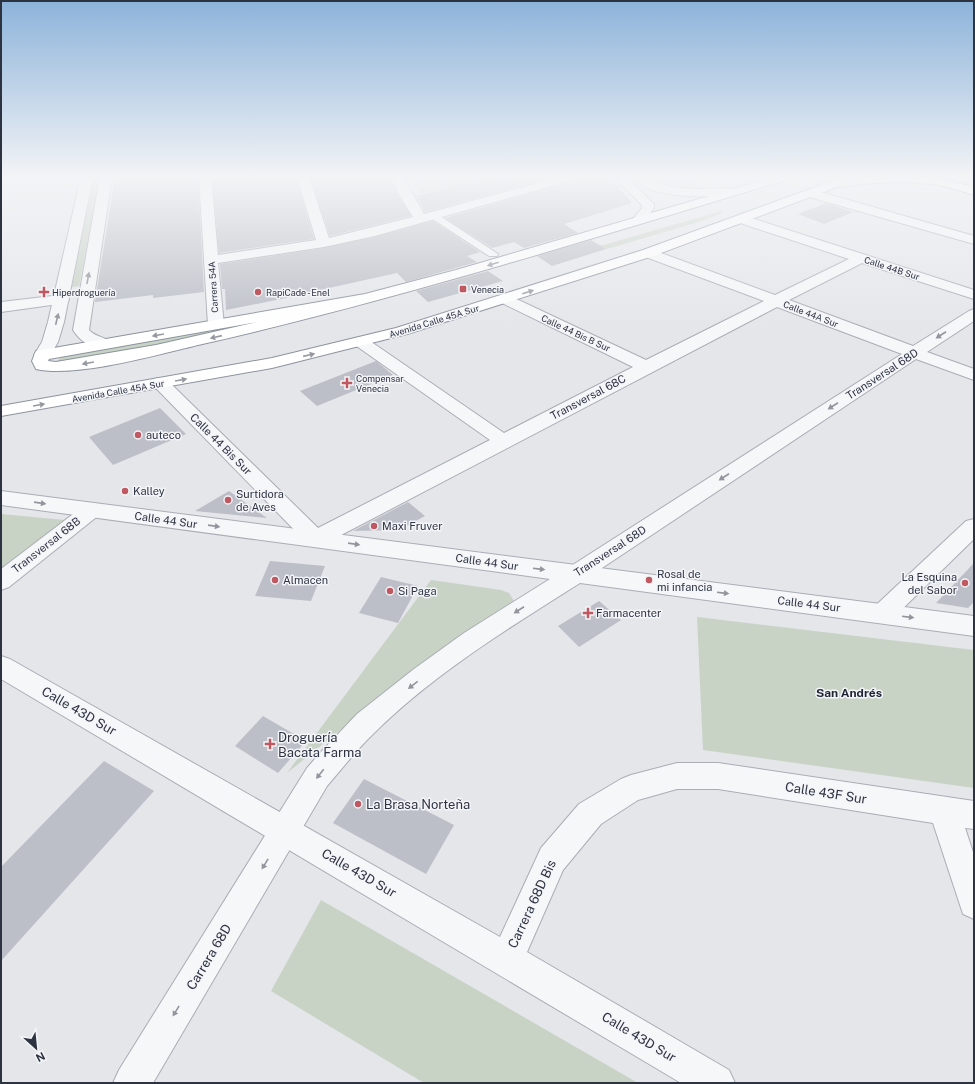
<svg xmlns="http://www.w3.org/2000/svg" width="975" height="1084" font-family="'Public Sans',sans-serif">
<style>
.built{fill:#d2d5dc}
.green{fill:#c8d3c6}
.building{fill:#bcbfc7}
.lines{fill:none;stroke-linecap:round;stroke-linejoin:round}
.pedestrian-casing{stroke:#a9adb4;stroke-width:2}
.minor-casing{stroke:#a9adb4;stroke-width:2}
.tertiary-casing{stroke:#a9adb4;stroke-width:2}
.trunk-casing{stroke:#8d939f;stroke-width:2}
.pedestrian{fill:#f6f7f9;fill-rule:evenodd}
.minor{fill:#f6f7f9;fill-rule:evenodd}
.tertiary{fill:#f6f7f9;fill-rule:evenodd}
.trunk{fill:#fff;fill-rule:evenodd}
.oneway{fill:#9699a0}
.oneway2{fill:#92959d}
.poi-dot{fill:#c05861;stroke:#f3f5f8;stroke-width:1.5}
.labels{text-anchor:middle;dominant-baseline:central;stroke-width:3;stroke-linejoin:round;paint-order:stroke}
.far-street-label{font-size:9px;fill:#2d3341;stroke:#f3f5f8}
.far-poi-label{font-size:9px;fill:#2d3341;stroke:#f3f5f8;text-anchor:start}
.street-label{font-size:11px;fill:#2d3341;stroke:#f3f5f8}
.poi-label{font-size:11px;fill:#2d3341;stroke:#f3f5f8;text-anchor:start}
.neighbourhood-label{font-size:12px;font-weight:bold;fill:#1f2432;stroke:#f3f5f8}
.near-street-label{font-size:13px;fill:#2d3341;stroke:#f3f5f8}
.near-poi-label{font-size:13px;fill:#2d3341;stroke:#f3f5f8;text-anchor:start}
</style>
<rect width="100%" height="100%" fill="#e4e6ea"/>
<polygon class="built" points="645,177 718,177 691,185 675,186 651,181"/>
<g class="green">
<polygon points="94,177 100,177 79,286 72,287"/>
<polygon points="410,177 487,177 420,194"/>
<polygon points="721,211 724,212 702,221 607,249 600,246"/>
<polygon points="218,328 221,331 172,343 58,362 57,361 62,356"/>
<polygon points="1,514 65,520 1,568"/>
<polygon points="431,580 501,590 509,593 514,601 508,609 402,680 287,773"/>
<polygon points="697,617 974,650 974,788 703,750"/>
<polygon points="321,900 638,1083 424,1083 271,991"/>
</g>
<g class="building">
<polygon points="115,177 198,177 204,292 153,298 153,295 95,302"/>
<polygon points="212,177 296,177 314,239 219,253"/>
<polygon points="310,177 390,177 399,197 411,216 330,236"/>
<polygon points="490,177 555,177 425,212 416,196"/>
<polygon points="579,177 610,177 632,203 564,224 578,233 524,248 514,242 492,248 445,218 576,180"/>
<polygon points="826,203 853,212 824,224 798,214"/>
<polygon points="433,221 480,252 467,256 477,262 406,282 397,273 306,293 306,294 226,310 225,289 222,289 220,264 324,248 375,237"/>
<polygon points="591,240 606,249 552,266 537,256"/>
<polygon points="488,271 503,281 428,302 416,291"/>
<polygon points="376,361 393,375 317,406 300,391"/>
<polygon points="160,408 186,434 113,465 89,437"/>
<polygon points="229,491 267,518 195,511"/>
<polygon points="408,502 425,516 399,530 353,531"/>
<polygon points="270,561 325,566 311,601 255,596"/>
<polygon points="974,563 974,602 968,608 936,603"/>
<polygon points="381,577 418,586 398,623 359,613"/>
<polygon points="599,601 621,620 579,647 558,626"/>
<polygon points="263,716 306,741 278,773 235,746"/>
<polygon points="104,761 154,791 1,961 1,867"/>
<polygon points="364,779 454,825 426,874 333,823"/>
</g>
<g class="lines">
<defs>
<polygon id="pedestrian" points="434,213 437,214 498,254 497,256 489,256 431,218 429,216"/>
<g id="minor">
<polygon points="199,177 211,177 218,255 316,240 297,177 309,177 329,238 413,217 400,196 391,177 403,177 424,214 560,177 578,177 576,179 375,236 324,247 218,263 224,325 222,328 210,328 208,325"/>
<polygon points="614,177 626,177 654,204 654,208 644,222 634,222 633,219 642,208 642,205"/>
<path d="M 632,177 L 645,177 L 670,187 L 696,189 L 731,188 L 737,192 C 733,198 723,196 717,196 C 695,197 647,197 632,177 Z"/>
<polygon points="810,189 974,236 974,244 806,196 804,193"/>
<polygon points="742,215 974,290 974,299 862,263 789,300 913,346 969,311 974,309 974,321 927,352 974,369 974,380 916,359 584,580 576,582 568,580 565,574 568,568 902,354 777,307 324,544 316,547 308,544 151,383 154,379 160,378 166,379 318,528 490,440 355,345 353,342 355,339 361,337 367,339 504,433 633,367 500,302 497,299 500,296 510,296 646,360 764,301 643,256 641,253 643,250 653,250 775,295 849,259 737,222 736,219 737,216"/>
<polygon points="61,295 66,297 69,300 66,303 1,312 1,302"/>
<polygon points="92,503 99,505 103,510 99,515 9,587 1,590 1,569 85,505"/>
<polygon points="974,519 974,539 890,621 882,623 874,621 870,614 874,607 966,521"/>
<polygon points="1,656 10,659 500,937 541,848 579,804 621,779 631,775 677,763 718,763 974,801 974,829 965,828 974,855 974,919 963,914 933,823 718,789 677,789 638,800 601,824 563,870 527,952 729,1070 735,1083 681,1083 1,679"/>
</g>
<g id="tertiary">
<polygon points="81,177 93,177 64,322 58,342 48,359 42,360 36,359 34,355 42,342 48,322"/>
<path d="M 100,177 L 112,177 L 89,330 C 95,337 107,337 112,344 L 110,347 C 95,351 81,343 73,330 Z"/>
<path d="M 1,491 L 974,616 L 974,636 L 580,583 C 507,629 430,676 369,738 C 354,753 341,770 327,786 L 153,1083 L 113,1083 L 119,1070 L 307,768 L 321,752 L 357,714 L 414,669 L 464,633 L 550,579 L 1,505 Z"/>
</g>
<g id="trunk">
<path d="M 774,177 L 791,177 L 789,179 C 593,238 397,300 198,345 C 157,355 74,378 36,369 L 32,361 L 36,351 L 42,350 L 365,294 L 456,270 ZM 257,322 L 156,345 L 56,362 L 48,361 L 49,359 Z"/>
<polygon points="843,177 931,177 974,187 974,195 941,185 907,182 873,183 837,187 653,256 407,334 272,368 1,416 1,406 272,358 396,328 643,250"/>
</g>
</defs>
<use href="#pedestrian" class="pedestrian-casing"/>
<use href="#minor" class="minor-casing"/>
<use href="#tertiary" class="tertiary-casing"/>
<use href="#trunk" class="trunk-casing"/>
<use href="#pedestrian" class="pedestrian"/>
<use href="#minor" class="minor"/>
<use href="#tertiary" class="tertiary"/>
<use href="#trunk" class="trunk"/>
</g>
<defs><path id="oneway-solid" d="M-6-.8H1V-3.2L6.5 0L1 3.2V.8H-6Z"/></defs>
<g class="oneway">
<use href="#oneway-solid" transform="translate(493 264) rotate(163)"/>
<use href="#oneway-solid" transform="translate(528 292) rotate(-17)"/>
<use href="#oneway-solid" transform="translate(158 335) rotate(170)"/>
<use href="#oneway-solid" transform="translate(216 337) rotate(167)"/>
<use href="#oneway-solid" transform="translate(309 355) rotate(-13)"/>
<use href="#oneway-solid" transform="translate(88 363) rotate(170)"/>
<use href="#oneway-solid" transform="translate(181 380) rotate(-10)"/>
<use href="#oneway-solid" transform="translate(39 405) rotate(-10)"/>
</g>
<g class="oneway2">
<use href="#oneway-solid" transform="translate(88 278) rotate(-80)"/>
<use href="#oneway-solid" transform="translate(57 319) rotate(-77)"/>
<use href="#oneway-solid" transform="translate(941 335) rotate(147)"/>
<use href="#oneway-solid" transform="translate(833 406) rotate(147)"/>
<use href="#oneway-solid" transform="translate(724 477) rotate(147)"/>
<use href="#oneway-solid" transform="translate(40 503) rotate(8)"/>
<use href="#oneway-solid" transform="translate(214 526) rotate(8)"/>
<use href="#oneway-solid" transform="translate(354 544) rotate(8)"/>
<use href="#oneway-solid" transform="translate(539 569) rotate(7)"/>
<use href="#oneway-solid" transform="translate(723 593) rotate(7)"/>
<use href="#oneway-solid" transform="translate(519 610) rotate(147)"/>
<use href="#oneway-solid" transform="translate(908 617) rotate(7)"/>
<use href="#oneway-solid" transform="translate(413 685) rotate(142)"/>
<use href="#oneway-solid" transform="translate(320 774) rotate(128)"/>
<use href="#oneway-solid" transform="translate(265 864) rotate(121)"/>
<use href="#oneway-solid" transform="translate(176 1011) rotate(121)"/>
</g>
<linearGradient id="sky" x2="0" y2="1"><stop stop-color="#8cb3da"/><stop offset="0.54" stop-color="#f3f4f6"/><stop offset="1" stop-color="#f3f4f6" stop-opacity="0"/></linearGradient>
<rect width="975" height="328" fill="url(#sky)"/>
<g class="poi-dot">
<rect x="459" y="285" width="8" height="8" rx="2"/>
<path d="M42 286h4v4h4v4h-4v4h-4v-4h-4v-4h4z"/>
<circle cx="258" cy="292" r="4"/>
<path d="M345 377h4v4h4v4h-4v4h-4v-4h-4v-4h4z"/>
<circle cx="138" cy="435" r="4"/>
<circle cx="125" cy="491" r="4"/>
<circle cx="228" cy="500" r="4"/>
<circle cx="374" cy="526" r="4"/>
<circle cx="275" cy="580" r="4"/>
<circle cx="649" cy="580" r="4"/>
<circle cx="965" cy="583" r="4"/>
<circle cx="390" cy="591" r="4"/>
<path d="M586 607h4v4h4v4h-4v4h-4v-4h-4v-4h4z"/>
<path d="M268 738h4v4h4v4h-4v4h-4v-4h-4v-4h4z"/>
<circle cx="358" cy="804" r="4"/>
</g>
<g class="labels">
<g class="far-street-label">
<text transform="translate(892 268) rotate(18)">Calle 44B Sur</text>
<text transform="translate(213 287) rotate(-94)">Carrera 54A</text>
<text transform="translate(811 314) rotate(21)">Calle 44A Sur</text>
<text transform="translate(434 321) rotate(-17)">Avenida Calle 45A Sur</text>
<text transform="translate(576 333) rotate(25)">Calle 44 Bis B Sur</text>
<text transform="translate(118 391) rotate(-10)">Avenida Calle 45A Sur</text>
</g>
<g class="far-poi-label">
<text x="471" y="289">Venecia</text>
<text x="52" y="292">Hiperdroguería</text>
<text x="266" y="292">RapiCade - Enel</text>
<text x="356" y="378">Compensar<tspan x="356" dy="10">Venecia</tspan></text>
</g>
<g class="street-label">
<text transform="translate(882 374) rotate(-33)">Transversal 68D</text>
<text transform="translate(588 397) rotate(-28)">Transversal 68C</text>
<text transform="translate(221 444) rotate(45)">Calle 44 Bis Sur</text>
<text transform="translate(166 520) rotate(8)">Calle 44 Sur</text>
<text transform="translate(46 545) rotate(-38)">Transversal 68B</text>
<text transform="translate(610 551) rotate(-33)">Transversal 68D</text>
<text transform="translate(487 562) rotate(8)">Calle 44 Sur</text>
<text transform="translate(809 604) rotate(7)">Calle 44 Sur</text>
</g>
<g class="poi-label">
<text x="146" y="435">auteco</text>
<text x="133" y="491">Kalley</text>
<text x="236" y="494">Surtidora<tspan x="236" dy="13">de Aves</tspan></text>
<text x="382" y="526">Maxi Fruver</text>
<text x="657" y="574">Rosal de<tspan x="657" dy="13">mi infancia</tspan></text>
<text x="957" y="577" text-anchor="end">La Esquina<tspan x="957" dy="13">del Sabor</tspan></text>
<text x="283" y="580">Almacen</text>
<text x="398" y="591">Si Paga</text>
<text x="596" y="613">Farmacenter</text>
</g>
<g class="neighbourhood-label">
<text x="849" y="693">San Andrés</text>
</g>
<g class="near-street-label">
<text transform="translate(79 711) rotate(30)">Calle 43D Sur</text>
<text transform="translate(826 793) rotate(9)">Calle 43F Sur</text>
<text transform="translate(359 873) rotate(30)">Calle 43D Sur</text>
<text transform="translate(532 904) rotate(-65)">Carrera 68D Bis</text>
<text transform="translate(209 957) rotate(-59)">Carrera 68D</text>
<text transform="translate(639 1037) rotate(31)">Calle 43D Sur</text>
</g>
<g class="near-poi-label">
<text x="278" y="737">Droguería<tspan x="278" dy="15">Bacata Farma</tspan></text>
<text x="366" y="804">La Brasa Norteña</text>
</g>
</g>
<rect width="975" height="1084" fill="none" stroke="#2d3341" stroke-width="4"/>
<g transform="translate(36 1048) rotate(153)" stroke="#f3f5f8" stroke-width="3" paint-order="stroke">
<path d="M0-3L7 15L0 10L-7 15Z" fill="#2d3341"/>
<text y="-6" font-size="11" font-weight="bold" text-anchor="middle" fill="#2d3341">N</text>
</g>
</svg>
